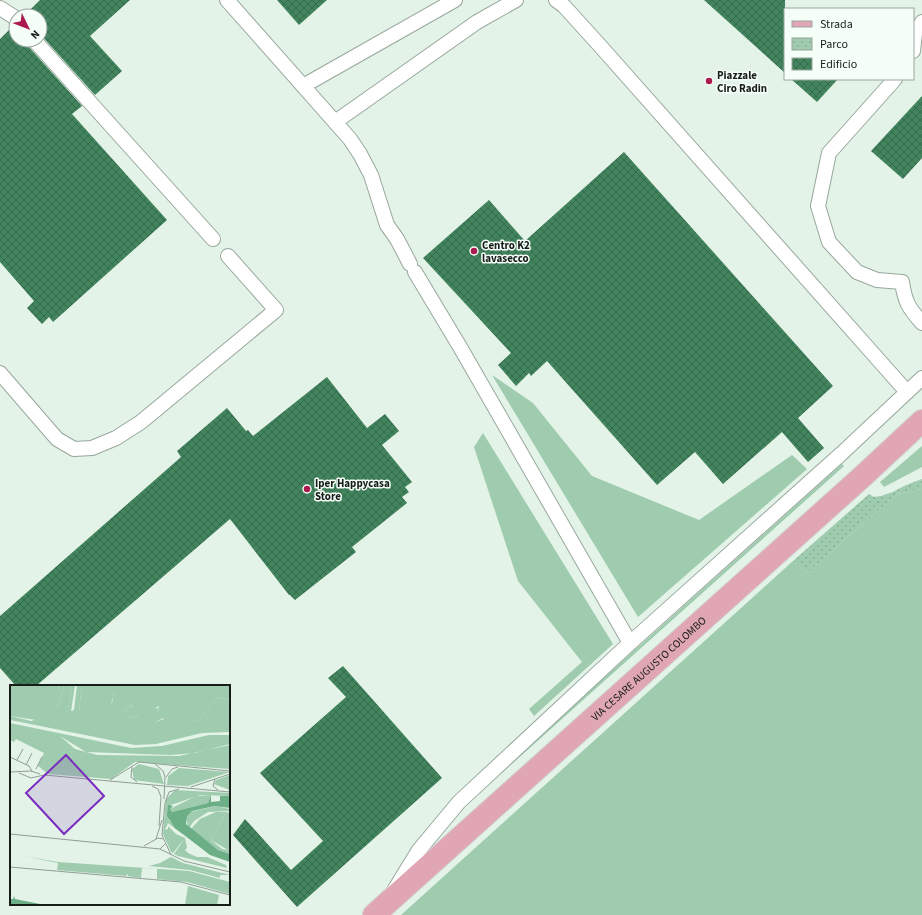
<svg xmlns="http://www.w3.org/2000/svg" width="922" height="915" font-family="'Source Sans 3',sans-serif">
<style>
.green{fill:#9fcbae}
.park{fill:url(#park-dots)}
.building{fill:url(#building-cross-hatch)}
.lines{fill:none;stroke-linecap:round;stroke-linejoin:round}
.lane-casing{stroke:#98a79c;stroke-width:16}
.primary-casing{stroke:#d1d2d1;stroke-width:24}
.lane{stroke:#fff;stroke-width:14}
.primary{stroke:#e0a6b3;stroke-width:22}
.poi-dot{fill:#ab1a4f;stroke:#f5fff8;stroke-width:1.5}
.labels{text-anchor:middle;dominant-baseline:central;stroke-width:3;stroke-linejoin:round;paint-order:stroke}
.poi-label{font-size:11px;font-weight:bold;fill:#171d19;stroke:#f5fff8;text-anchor:start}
.street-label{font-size:11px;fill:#171d19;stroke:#f5fff8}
.inset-road{fill:none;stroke:#919d95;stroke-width:1}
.view{fill:#7b2cbf;fill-opacity:0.15;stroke:#7b2cbf;stroke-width:2}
.inset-edge{fill:none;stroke:#171d19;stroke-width:2}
</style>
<defs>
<pattern id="park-dots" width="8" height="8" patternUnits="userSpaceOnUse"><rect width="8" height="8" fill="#9fcbae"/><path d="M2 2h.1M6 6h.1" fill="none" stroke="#88ae95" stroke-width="1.8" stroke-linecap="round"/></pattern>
<pattern id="building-cross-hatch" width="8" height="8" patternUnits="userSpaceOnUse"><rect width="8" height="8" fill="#42845d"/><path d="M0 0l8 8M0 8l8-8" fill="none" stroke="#366b4c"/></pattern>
</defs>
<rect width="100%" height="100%" fill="#e3f3e8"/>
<g class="green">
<polygon points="492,375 533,403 592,476 699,520 792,455 807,469 638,617"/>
<polygon points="483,433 613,644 534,716 529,709 582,662 518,581 474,447"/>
<polygon points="922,446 922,467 884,487 880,482"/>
<polygon points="842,464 844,466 485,788 483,786"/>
<polygon points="922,489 922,915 401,915 793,561 807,573 897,494"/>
</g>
<polygon class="park" points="922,479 922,489 897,494 807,573 793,561 869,494 874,497 881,496 893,492 904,486"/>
<g class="building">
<polygon points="40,0 130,0 90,36 122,71 95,95 40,34 40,16 24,16"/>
<polygon points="277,0 327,0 299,25"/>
<polygon points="704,0 785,0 785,73"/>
<polygon points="12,27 16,28 16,40 26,40 28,46 82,106 72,114 167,220 53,322 49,317 42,324 27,308 34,301 0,262 0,39"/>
<polygon points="791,79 838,79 817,102"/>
<polygon points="922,96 922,158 903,179 871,151"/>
<polygon points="624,152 833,386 798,418 824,448 808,462 782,432 723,484 695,452 657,485 547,361 531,376 529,373 516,386 498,365 511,353 423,258 489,200 525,241"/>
<polygon points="327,377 367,428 385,414 399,431 382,445 412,482 405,487 409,492 402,497 407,503 352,547 356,552 295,600 290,595 289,595 230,519 36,686 16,686 0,668 0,616 181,457 177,451 227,408 246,431 248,430 253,436"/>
<polygon points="343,666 442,778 297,907 233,835 245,819 291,870 323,841 260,773 346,697 328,678"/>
</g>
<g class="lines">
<defs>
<g id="lane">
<polyline points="227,0 350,139 360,154 371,175 387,225 397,239 410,264"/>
<polyline points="556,0 564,6 602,48 907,392"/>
<polyline points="0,8 14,17 16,20"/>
<polyline points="34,40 213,239"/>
<polyline points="913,51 915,33 922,22"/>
<path d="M 895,79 L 829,153 L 818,206 L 829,242 L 857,272 L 877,280 L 902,282 C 905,302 908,307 922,323"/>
<polyline points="303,86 455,0"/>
<polyline points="335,122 477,22 516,0"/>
<polyline points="415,272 460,347 630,643"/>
<polyline points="0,373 57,439 74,449 92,448 116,438 141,422 276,310 228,256"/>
<polyline points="395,889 419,850 459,802 630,643 841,454 922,378"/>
</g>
<g id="primary">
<path id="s1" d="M 374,915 L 863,476 L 922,421"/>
</g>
</defs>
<use href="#lane" class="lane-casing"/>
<use href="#primary" class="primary-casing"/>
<use href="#lane" class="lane"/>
<use href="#primary" class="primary"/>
</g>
<g class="poi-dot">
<circle cx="709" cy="81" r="4"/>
<circle cx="474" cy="251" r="4"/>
<circle cx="307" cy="489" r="4"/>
</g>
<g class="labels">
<g class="poi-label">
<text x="717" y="75">Piazzale<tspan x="717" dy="13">Ciro Radin</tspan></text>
<text x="482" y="245">Centro K2<tspan x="482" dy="13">lavasecco</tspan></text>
<text x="315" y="483">Iper Happycasa<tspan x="315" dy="13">Store</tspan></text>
</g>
<g class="street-label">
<text stroke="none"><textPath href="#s1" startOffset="369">VIA CESARE AUGUSTO COLOMBO</textPath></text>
</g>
</g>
<g transform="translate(10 685)">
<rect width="220" height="220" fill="#e3f3e8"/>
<path d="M 49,0 L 54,0 L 49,21 L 43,22 ZM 62,0 L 65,0 L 61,26 L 64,25 L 67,0 L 72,0 L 69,26 L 102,18 L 104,7 L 118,10 L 118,14 L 123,12 L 120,17 L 125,13 L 136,13 L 163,24 L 182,37 L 189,35 L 208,12 L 220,15 L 220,47 L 192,48 L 146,59 L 125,60 L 0,35 L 0,31 L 21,36 L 58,25 ZM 129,16 L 126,20 L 129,22 L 118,21 L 116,25 L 119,32 L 123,33 L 131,25 L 136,28 L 149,21 L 148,28 L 154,34 L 146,37 L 139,29 L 130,30 L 126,32 L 126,41 L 113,26 L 120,19 L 126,20 ZM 0,38 L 121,63 L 152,61 L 199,50 L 220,50 L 220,59 L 185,68 L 161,70 L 76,67 L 50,51 L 65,64 L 87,70 L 169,71 L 220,60 L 220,84 L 125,77 L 101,94 L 38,89 L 28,81 L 34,68 L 6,54 L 4,57 L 0,55 ZM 206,127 L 216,127 L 201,155 L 212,164 L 218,165 L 220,161 L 220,169 L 208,165 L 181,144 L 190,134 ZM 13,171 L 48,177 L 179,186 L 220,197 L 220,209 L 177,197 L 147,194 L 147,184 L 132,183 L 131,193 L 118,191 L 118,189 L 116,191 L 47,185 L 48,178 ZM 161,172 L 173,178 L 220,190 L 210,190 L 210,193 L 180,185 L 139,181 L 150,178 Z" fill="#9fcbae" fill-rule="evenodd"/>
<path d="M 0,0 L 49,0 L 44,22 L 49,21 L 54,0 L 62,0 L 58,25 L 39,37 L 0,31 ZM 72,0 L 220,0 L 220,15 L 208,12 L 189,35 L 182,37 L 152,20 L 136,13 L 126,13 L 120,20 L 129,16 L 127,20 L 129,22 L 124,25 L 121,24 L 123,21 L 118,21 L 116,25 L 119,32 L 123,33 L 134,21 L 135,29 L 136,24 L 149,23 L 149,20 L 148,28 L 152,27 L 155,32 L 146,37 L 143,35 L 140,39 L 139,30 L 130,30 L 126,32 L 126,41 L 112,28 L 117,20 L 117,10 L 104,8 L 100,23 L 69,26 ZM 129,79 L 149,84 L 154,99 L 124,95 L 122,84 ZM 169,83 L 220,87 L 178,101 L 157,100 L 158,91 ZM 220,90 L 220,105 L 204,99 L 206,95 ZM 165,105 L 220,108 L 220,111 L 190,110 L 161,120 L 159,135 L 172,149 L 158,138 L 155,145 L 158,144 L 158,141 L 166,149 L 175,153 L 177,163 L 175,165 L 178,168 L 187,172 L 197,172 L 216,180 L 217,183 L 168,171 L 164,169 L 175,153 L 163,168 L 161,167 L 153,149 L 156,114 ZM 206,121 L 220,124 L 220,126 L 198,127 L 184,136 L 179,143 L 178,141 L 176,132 L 180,127 ZM 216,127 L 220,128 L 220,161 L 218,165 L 201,155 ZM 178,201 L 209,210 L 207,220 L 175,220 Z" fill="#9fcbae"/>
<path d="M 201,110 L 198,118 L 162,127 L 160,124 L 186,111 Z" fill="#9fcbae"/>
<path d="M 201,110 L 201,117 L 210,116 L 210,111 L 220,111 L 220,123 L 205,121 L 182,126 L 177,131 L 176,139 L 208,165 L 220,169 L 220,177 L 200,170 L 165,143 L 157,131 L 158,120 L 163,121 L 160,124 L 162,127 L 198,118 ZM 4,211 L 5,214 L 35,220 L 0,220 L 0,214 L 3,214 Z" fill="#6cae85"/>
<path class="inset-road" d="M 0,72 L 19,81 L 22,86M 7,75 L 13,64M 145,79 L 153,86 L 155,92 L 154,114M 16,80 L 22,68M 122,82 L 121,92 L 127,97M 26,84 L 32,72M 0,87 L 21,86 L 30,89M 9,88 L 21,93 L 34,90 L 220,107M 156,92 L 162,84 L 168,82M 205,94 L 203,101 L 208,105M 100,95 L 129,77 L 220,86M 142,101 L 148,104 L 151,112 L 149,141M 181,102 L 220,89M 0,149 L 150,164 L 155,159M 146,154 L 152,135M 134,161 L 148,153 L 153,154M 150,164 L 174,176 L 220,187M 161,170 L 152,150 L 155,118 L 159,107 L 169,104M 0,182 L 171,197 L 220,210"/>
<path class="view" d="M 56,70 L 94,111 L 54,149 L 16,108 Z"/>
<rect width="220" height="220" class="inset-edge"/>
</g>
<rect x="784" y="8" width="130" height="72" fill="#f5fff8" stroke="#9ca59f"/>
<rect x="792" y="21" width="20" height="6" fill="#e0a6b3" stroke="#9ca59f"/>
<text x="820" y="28" font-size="12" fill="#171d19">Strada</text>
<rect x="792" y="38" width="20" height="12" fill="url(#park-dots)" stroke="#9ca59f"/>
<text x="820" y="48" font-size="12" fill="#171d19">Parco</text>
<rect x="792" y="58" width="20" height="12" fill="url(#building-cross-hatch)" stroke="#9ca59f"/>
<text x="820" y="68" font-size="12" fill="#171d19">Edificio</text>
<g transform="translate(28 28) rotate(133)"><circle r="19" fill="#f5fff8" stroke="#9ca59f"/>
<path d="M0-3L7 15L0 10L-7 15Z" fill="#ab1a4f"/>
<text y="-6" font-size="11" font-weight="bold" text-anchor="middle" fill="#171d19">N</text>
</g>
</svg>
